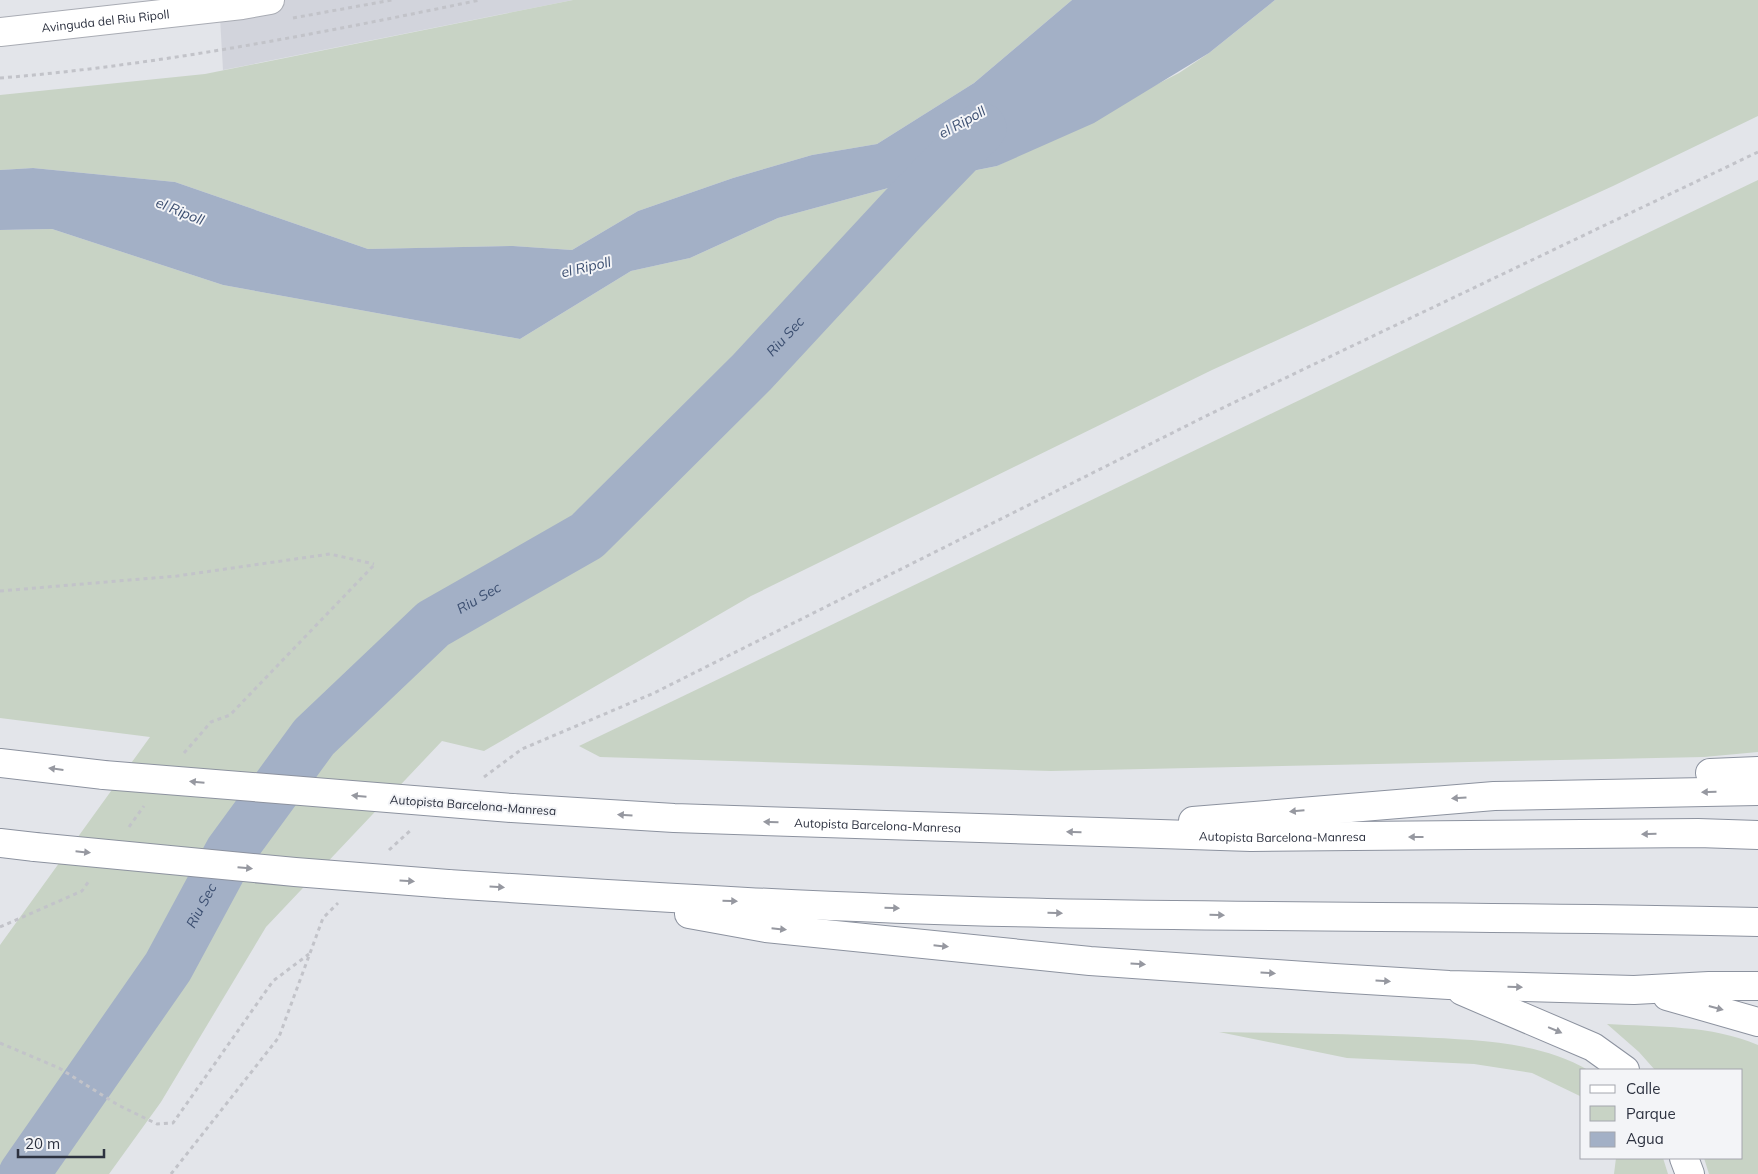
<svg xmlns="http://www.w3.org/2000/svg" width="1758" height="1174" font-family="Mulish,sans-serif">
<style>
.built{fill:#d2d4dc}
.green{fill:#c8d3c5}
.water{fill:#a3b0c6}
.lines{fill:none;stroke-linecap:round;stroke-linejoin:round}
.river{stroke:#a3b0c6;stroke-width:51}
.secondary-casing{stroke:#a9acb4;stroke-width:30}
.highway-casing{stroke:#8c929f;stroke-width:30}
.path{stroke:#c2c3c9;stroke-width:3;stroke-dasharray:4 4;stroke-linecap:butt}
.secondary{stroke:#fff;stroke-width:28}
.highway{stroke:#fff;stroke-width:28}
.highway-bridge-casing{stroke:#8c929f;stroke-width:30;stroke-linecap:butt}
.highway-bridge{stroke:#fff;stroke-width:28}
.oneway{fill:#9698a0}
.labels{text-anchor:middle;dominant-baseline:central;stroke-width:4;stroke-linejoin:round;paint-order:stroke}
.street-label{font-size:12px;fill:#2d3240;stroke:#f3f4f7}
.water-label{font-size:14px;font-style:italic;fill:#3b4e70;stroke:#f3f4f7}
</style>
<rect width="100%" height="100%" fill="#e3e5ea"/>
<polygon class="built" points="219,0 573,0 223,70"/>
<g class="green">
<polygon points="573,0 1072,0 974,83 877,144 812,155 733,178 638,211 572,250 513,246 368,249 175,182 33,168 0,170 0,95 205,74"/>
<polygon points="1275,0 1758,0 1758,116 1613,186 1212,370 751,596 484,751 442,741 266,927 161,1102 109,1174 0,1174 0,945 150,737 0,718 0,230 52,229 223,285 520,339 631,271 690,258 778,218 892,187 997,166 1179,73 1209,53"/>
<polygon points="1758,180 1758,752 1704,757 1051,771 600,757 579,746"/>
<path d="M 1607,1024 C 1657,1027 1712,1025 1758,1045 L 1758,1174 L 1709,1174 L 1704,1158 L 1742,1158 L 1742,1070 L 1655,1070 L 1639,1052 Z"/>
<path d="M 1219,1032 C 1285,1033 1351,1034 1418,1037 C 1474,1040 1539,1041 1588,1070 L 1582,1070 L 1582,1097 L 1532,1073 L 1474,1064 L 1347,1058 Z"/>
<polygon points="1616,1158 1663,1158 1668,1174 1614,1174"/>
</g>
<polygon class="water" points="1072,0 1275,0 1209,53 1094,123 997,166 892,187 778,218 690,258 631,271 520,339 223,285 52,229 0,230 0,170 33,168 175,182 368,249 513,246 572,250 638,211 733,178 812,155 877,144 974,83"/>
<g class="lines">
<path class="river" id="s1" d="M 24,1174 L 168,967 L 230,852 L 314,737 L 433,624 L 587,536 L 752,372 L 902,210 L 981,128"/>
<defs>
<g id="secondary">
<path id="s2" d="M 0,32 L 242,5 L 270,0"/>
</g>
<g id="highway">
<polyline points="0,763 104,775"/>
<polyline points="1710,773 1758,771"/>
<path id="s3" d="M 512,808 L 674,818 L 1251,837 L 1698,833 L 1758,835"/>
<polyline points="1193,821 1494,796 1758,791"/>
<polyline points="0,843 35,847"/>
<path d="M 448,884 C 647,897 847,909 1047,913 C 1284,918 1521,916 1758,922"/>
<polyline points="689,914 766,928 1090,961 1334,978 1449,985 1634,990 1709,986 1758,986"/>
<polyline points="1462,991 1593,1047 1625,1070"/>
<polyline points="1667,996 1758,1022"/>
<polyline points="1684,1158 1690,1174"/>
</g>
</defs>
<use href="#secondary" class="secondary-casing"/>
<use href="#highway" class="highway-casing"/>
<g class="path">
<polyline points="293,18 392,0"/>
<path d="M 0,78 C 161,65 321,33 480,0"/>
<polyline points="0,591 177,576 330,554 374,564"/>
<polyline points="184,753 211,722 230,715 375,564"/>
<polyline points="484,777 522,749 654,693 1212,413 1758,152"/>
<polyline points="129,827 144,806"/>
<polyline points="389,850 412,829"/>
<polyline points="0,927 82,891 89,881"/>
<polyline points="0,1043 59,1068 118,1105 157,1124 173,1123 273,981 309,954"/>
<polyline points="171,1174 279,1037 323,918 338,903"/>
</g>
<use href="#secondary" class="secondary"/>
<use href="#highway" class="highway"/>
<defs>
<g id="highway-bridge">
<polyline points="104,775 512,808"/>
<polyline points="35,847 295,872 448,884"/>
</g>
</defs>
<use href="#highway-bridge" class="highway-bridge-casing"/>
<use href="#highway-bridge" class="highway-bridge"/>
</g>
<defs><path id="oneway-solid" d="M-6-.8H1V-3.2L6.5 0L1 3.2V.8H-6Z" transform="scale(1.25)"/></defs>
<g class="oneway">
<use href="#oneway-solid" transform="translate(56 769) rotate(-173)"/>
<use href="#oneway-solid" transform="translate(197 782) rotate(-175)"/>
<use href="#oneway-solid" transform="translate(1709 792) rotate(179)"/>
<use href="#oneway-solid" transform="translate(359 796) rotate(-175)"/>
<use href="#oneway-solid" transform="translate(1459 798) rotate(176)"/>
<use href="#oneway-solid" transform="translate(1297 811) rotate(175)"/>
<use href="#oneway-solid" transform="translate(625 815) rotate(-176)"/>
<use href="#oneway-solid" transform="translate(771 822) rotate(-178)"/>
<use href="#oneway-solid" transform="translate(1074 832) rotate(-178)"/>
<use href="#oneway-solid" transform="translate(1649 834) rotate(179)"/>
<use href="#oneway-solid" transform="translate(1416 837) rotate(-180)"/>
<use href="#oneway-solid" transform="translate(83 852) rotate(6)"/>
<use href="#oneway-solid" transform="translate(245 868) rotate(5)"/>
<use href="#oneway-solid" transform="translate(407 881) rotate(4)"/>
<use href="#oneway-solid" transform="translate(497 887) rotate(4)"/>
<use href="#oneway-solid" transform="translate(730 901) rotate(2)"/>
<use href="#oneway-solid" transform="translate(892 908) rotate(2)"/>
<use href="#oneway-solid" transform="translate(1055 913) rotate(1)"/>
<use href="#oneway-solid" transform="translate(1217 915) rotate(1)"/>
<use href="#oneway-solid" transform="translate(779 929) rotate(6)"/>
<use href="#oneway-solid" transform="translate(941 946) rotate(6)"/>
<use href="#oneway-solid" transform="translate(1138 964) rotate(4)"/>
<use href="#oneway-solid" transform="translate(1268 973) rotate(4)"/>
<use href="#oneway-solid" transform="translate(1383 981) rotate(4)"/>
<use href="#oneway-solid" transform="translate(1515 987) rotate(2)"/>
<use href="#oneway-solid" transform="translate(1716 1008) rotate(15)"/>
<use href="#oneway-solid" transform="translate(1555 1030) rotate(23)"/>
</g>
<g class="labels">
<g class="street-label">
<text stroke="none"><textPath href="#s2" startOffset="106">Avinguda del Riu Ripoll</textPath></text>
<text transform="translate(473 805) rotate(4)">Autopista Barcelona-Manresa</text>
<text stroke="none"><textPath href="#s3" startOffset="366">Autopista Barcelona-Manresa</textPath></text>
<text stroke="none"><textPath href="#s3" startOffset="771">Autopista Barcelona-Manresa</textPath></text>
</g>
<g class="water-label">
<text transform="translate(962 122) rotate(-29)">el Ripoll</text>
<text transform="translate(180 211) rotate(22)">el Ripoll</text>
<text transform="translate(586 267) rotate(-13)">el Ripoll</text>
<text stroke="none"><textPath href="#s1" startOffset="1148">Riu Sec</textPath></text>
<text stroke="none"><textPath href="#s1" startOffset="742">Riu Sec</textPath></text>
<text stroke="none"><textPath href="#s1" startOffset="322">Riu Sec</textPath></text>
</g>
</g>
<rect x="1580" y="1069" width="162" height="90" fill="#f3f4f7" stroke="#a4a6ae"/>
<rect x="1590" y="1085" width="25" height="8" fill="#ffffff" stroke="#a4a6ae"/>
<text x="1626" y="1094" font-size="15" fill="#2d3240">Calle</text>
<rect x="1590" y="1106" width="25" height="15" fill="#c8d3c5" stroke="#a4a6ae"/>
<text x="1626" y="1119" font-size="15" fill="#2d3240">Parque</text>
<rect x="1590" y="1132" width="25" height="15" fill="#a3b0c6" stroke="#a4a6ae"/>
<text x="1626" y="1144" font-size="15" fill="#2d3240">Agua</text>
<path d="M18 1149v8h86v-8" fill="none" stroke="#2d3240" stroke-width="2.5"/>
<text x="25" y="1149" font-size="15" fill="#2d3240" stroke="#f3f4f7" stroke-width="4" paint-order="stroke">20 m</text>
</svg>
